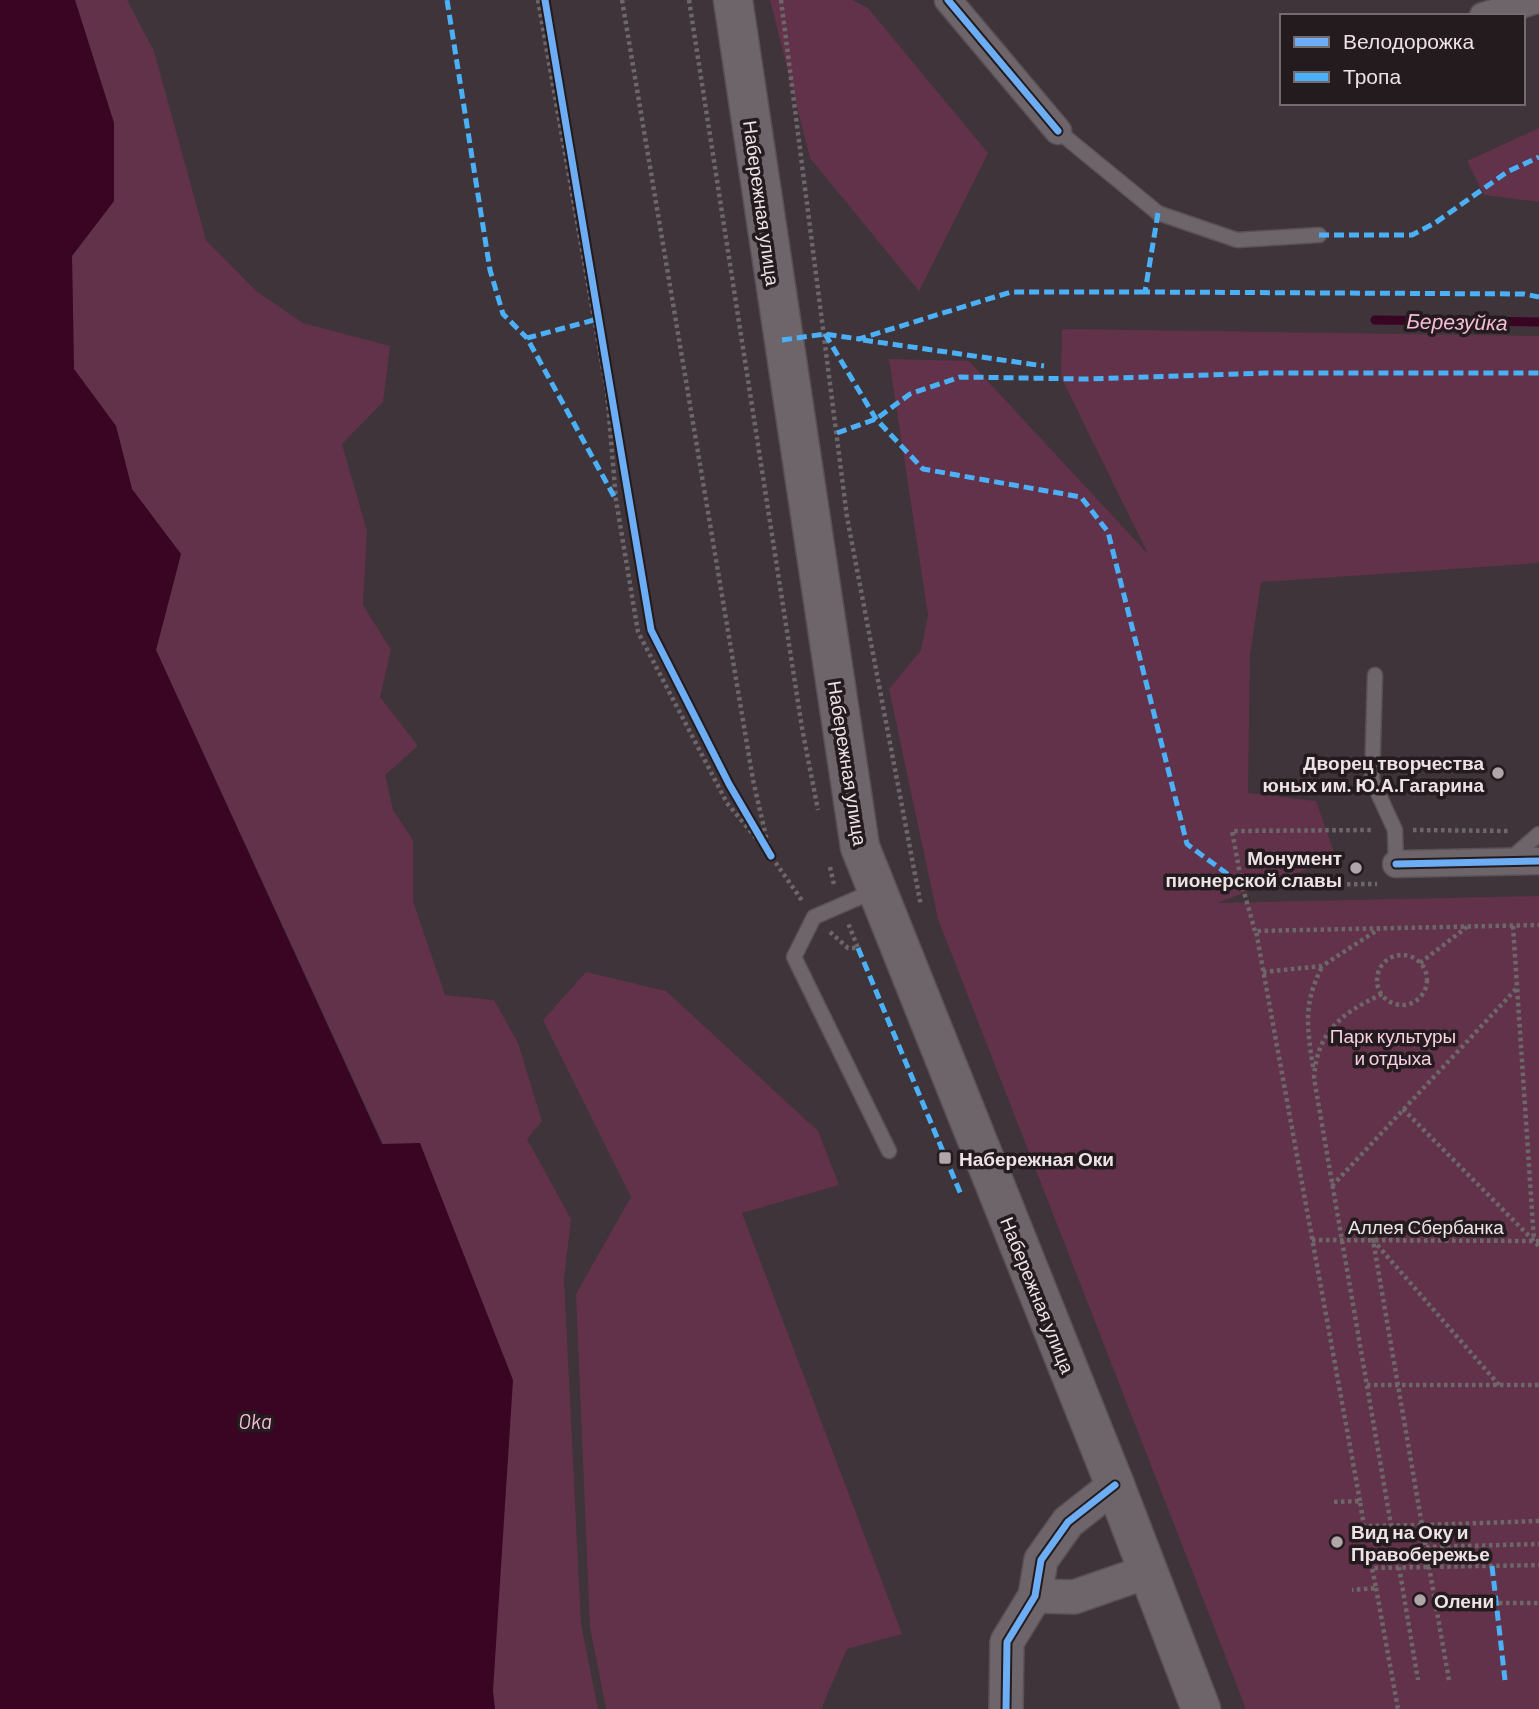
<svg xmlns="http://www.w3.org/2000/svg" width="1539" height="1709" font-family="Barlow,sans-serif">
<style>
.green{fill:#613249}
.water{fill:#390523}
.lines{fill:none;stroke-linecap:round;stroke-linejoin:round}
.stream{stroke:#390523;stroke-width:9}
.service-casing{stroke:#595054;stroke-width:17}
.minor-casing{stroke:#595054;stroke-width:29}
.tertiary-casing{stroke:#595054;stroke-width:36}
.secondary-casing{stroke:#595054;stroke-width:41}
.path{stroke:#6e676a;stroke-width:4.5;stroke-dasharray:3.5 3.5;stroke-linecap:butt}
.service{stroke:#6d6569;stroke-width:14}
.minor{stroke:#6d6569;stroke-width:26}
.tertiary{stroke:#6d6569;stroke-width:33}
.secondary{stroke:#6d6569;stroke-width:38}
.quiet{stroke:#4cb0f7;stroke-width:5;stroke-dasharray:10 5;stroke-linecap:butt}
.cycleway-casing{stroke:#231b1e;stroke-width:11}
.cycleway{stroke:#6dadf4;stroke-width:7}
.poi-dot{fill:#b0a5a9;stroke:#231b1e;stroke-width:2.5}
.labels{text-anchor:middle;dominant-baseline:central;stroke-width:7;stroke-linejoin:round;paint-order:stroke}
.street-label{font-size:19px;fill:#ede2e6;stroke:#231b1e}
.poi-label{font-size:19px;font-weight:bold;fill:#ede2e6;stroke:#231b1e;text-anchor:start}
.park-label{font-size:19px;fill:#f7cfe0;stroke:#231b1e}
.water-label{font-size:21px;font-style:italic;fill:#f7bcd6;stroke:#231b1e}
</style>
<rect width="100%" height="100%" fill="#3e3439"/>
<g class="green">
<polygon points="75,0 127,0 154,51 206,240 256,291 303,323 390,346 383,402 342,444 367,531 363,605 391,650 380,697 418,746 385,775 393,810 413,840 413,901 445,995 494,1000 518,1043 542,1121 527,1139 571,1219 564,1279 581,1624 598,1709 495,1709 383,1144 156,650 181,554 132,489 116,426 74,369 72,256 114,201 114,123"/>
<polygon points="770,0 852,0 868,8 988,153 919,291 810,158"/>
<polygon points="1539,128 1539,202 1484,195 1467,161"/>
<polygon points="1062,329 1539,336 1539,563 1261,582 1250,655 1248,793 1316,801 1336,858 1217,903 1539,896 1539,1709 1246,1709 938,919 889,689 921,650 928,615 889,359 969,361 1148,554 1061,377"/>
<polygon points="586,972 666,991 818,1131 839,1185 742,1213 902,1634 847,1649 821,1709 606,1709 590,1627 576,1294 631,1197 543,1020"/>
</g>
<polygon class="water" points="0,0 75,0 114,123 114,201 72,256 74,369 116,426 132,489 181,554 156,650 382,1144 420,1143 513,1380 493,1691 495,1709 0,1709"/>
<g class="lines">
<polyline class="stream" points="1375,320 1539,322"/>
<defs>
<g id="service">
<polyline points="1058,131 1158,213 1237,240 1319,235"/>
<polyline points="1375,675 1372,780 1395,830 1396,864"/>
<polyline points="1509,860 1539,834"/>
<polyline points="874,891 814,917 794,957 889,1151"/>
</g>
<g id="minor">
<polyline points="948,0 1058,131"/>
<polyline points="1483,16 1537,0"/>
<polyline points="1396,864 1539,861"/>
</g>
<g id="tertiary">
<polyline points="1035,1596 1074,1597 1149,1571"/>
<polyline points="1006,1709 1007,1642 1035,1596 1041,1560 1068,1522 1115,1485"/>
</g>
<polyline id="secondary" points="733,0 860,847 1115,1485 1201,1709"/>
</defs>
<use href="#service" class="service-casing"/>
<use href="#minor" class="minor-casing"/>
<use href="#tertiary" class="tertiary-casing"/>
<use href="#secondary" class="secondary-casing"/>
<g class="path">
<polyline points="538,0 607,392 616,500 638,632 727,803 771,856 803,902"/>
<polyline points="622,0 753,780 770,854"/>
<polyline points="689,0 802,728 818,810"/>
<polyline points="781,0 847,517 921,906"/>
<polyline points="1413,830 1509,831"/>
<polyline points="830,867 834,885"/>
<polyline points="1242,885 1377,884"/>
<polyline points="1513,926 1534,1241"/>
<polyline points="1255,931 1242,885 1232,831 1372,830"/>
<polyline points="830,932 848,948 858,948 848,923"/>
<circle cx="1402" cy="980" r="25"/>
<polyline points="1420,963 1467,927"/>
<polyline points="1263,972 1322,966 1379,929"/>
<path d="M 1382,994 C 1342,1013 1317,1031 1314,1078 L 1391,1525"/>
<path d="M 1313,1067 C 1307,1027 1303,1004 1322,967"/>
<polyline points="1403,1109 1539,1246"/>
<polyline points="1332,1186 1517,988"/>
<polyline points="1312,1240 1539,1241"/>
<polyline points="1367,1385 1539,1385"/>
<polyline points="1499,1385 1373,1240 1422,1525 1539,1521"/>
<polyline points="1360,1501 1256,931 1539,925"/>
<polyline points="1334,1502 1360,1501 1364,1526 1422,1525 1429,1567 1372,1568 1376,1588 1352,1590"/>
<polyline points="1426,1547 1539,1544"/>
<polyline points="1399,1567 1418,1680"/>
<polyline points="1376,1588 1398,1709"/>
<polyline points="1436,1603 1539,1603"/>
<polyline points="1449,1680 1429,1567 1539,1565"/>
</g>
<use href="#service" class="service"/>
<use href="#minor" class="minor"/>
<use href="#tertiary" class="tertiary"/>
<use href="#secondary" class="secondary"/>
<g class="quiet">
<polyline points="447,0 490,270 503,314 527,338"/>
<polyline points="1158,213 1145,292 1524,294 1539,297"/>
<polyline points="1319,235 1412,235 1435,223 1507,172 1539,157"/>
<polyline points="594,320 527,338 616,500"/>
<polyline points="825,334 876,419 923,469 1081,497 1108,532 1187,844 1242,885"/>
<polyline points="782,340 825,334 859,339 1011,292 1145,292"/>
<polyline points="863,340 1044,366"/>
<polyline points="837,433 876,419 910,394 960,377 1086,379 1265,373 1539,373"/>
<polyline points="858,948 962,1197"/>
<polyline points="1492,1566 1505,1680"/>
</g>
<defs>
<g id="cycleway">
<polyline points="545,0 651,630 729,784 771,856"/>
<polyline points="948,0 1058,131"/>
<polyline points="1396,864 1539,861"/>
<polyline points="1006,1709 1007,1642 1035,1596 1041,1560 1068,1522 1115,1485"/>
</g>
</defs>
<use href="#cycleway" class="cycleway-casing"/>
<use href="#cycleway" class="cycleway"/>
</g>
<g class="poi-dot">
<circle cx="1498" cy="773" r="7"/>
<circle cx="1356" cy="868" r="7"/>
<rect x="938" y="1151" width="14" height="14" rx="3.5"/>
<circle cx="1337" cy="1542" r="7"/>
<circle cx="1420" cy="1600" r="7"/>
</g>
<g class="labels">
<g class="street-label">
<text transform="translate(762 203) rotate(82)">Набережная улица</text>
<text transform="translate(848 763) rotate(81)">Набережная улица</text>
<text x="1426" y="1226">Аллея Сбербанка</text>
<text transform="translate(1038 1295) rotate(68)">Набережная улица</text>
</g>
<g class="poi-label">
<text x="1484" y="762" text-anchor="end">Дворец творчества<tspan x="1484" dy="22">юных им. Ю.А.Гагарина</tspan></text>
<text x="1342" y="857" text-anchor="end">Монумент<tspan x="1342" dy="22">пионерской славы</tspan></text>
<text x="959" y="1158">Набережная Оки</text>
<text x="1351" y="1531">Вид на Оку и<tspan x="1351" dy="22">Правобережье</tspan></text>
<text x="1434" y="1600">Олени</text>
</g>
<g class="park-label">
<text x="1393" y="1035">Парк культуры<tspan x="1393" dy="22">и отдыха</tspan></text>
</g>
<g class="water-label">
<text transform="translate(1457 321) rotate(1)">Березуйка</text>
<text x="255" y="1420">Oka</text>
</g>
</g>
<rect x="1280" y="14" width="245" height="91" fill="#231b1e" stroke="#746b6e" stroke-width="2"/>
<rect x="1294" y="37" width="35" height="10" fill="#6dadf4" stroke="#746b6e" stroke-width="2"/>
<text x="1343" y="49" font-size="21" fill="#ede2e6">Велодорожка</text>
<rect x="1294" y="72" width="35" height="10" fill="#4cb0f7" stroke="#746b6e" stroke-width="2"/>
<text x="1343" y="84" font-size="21" fill="#ede2e6">Тропа</text>
</svg>
